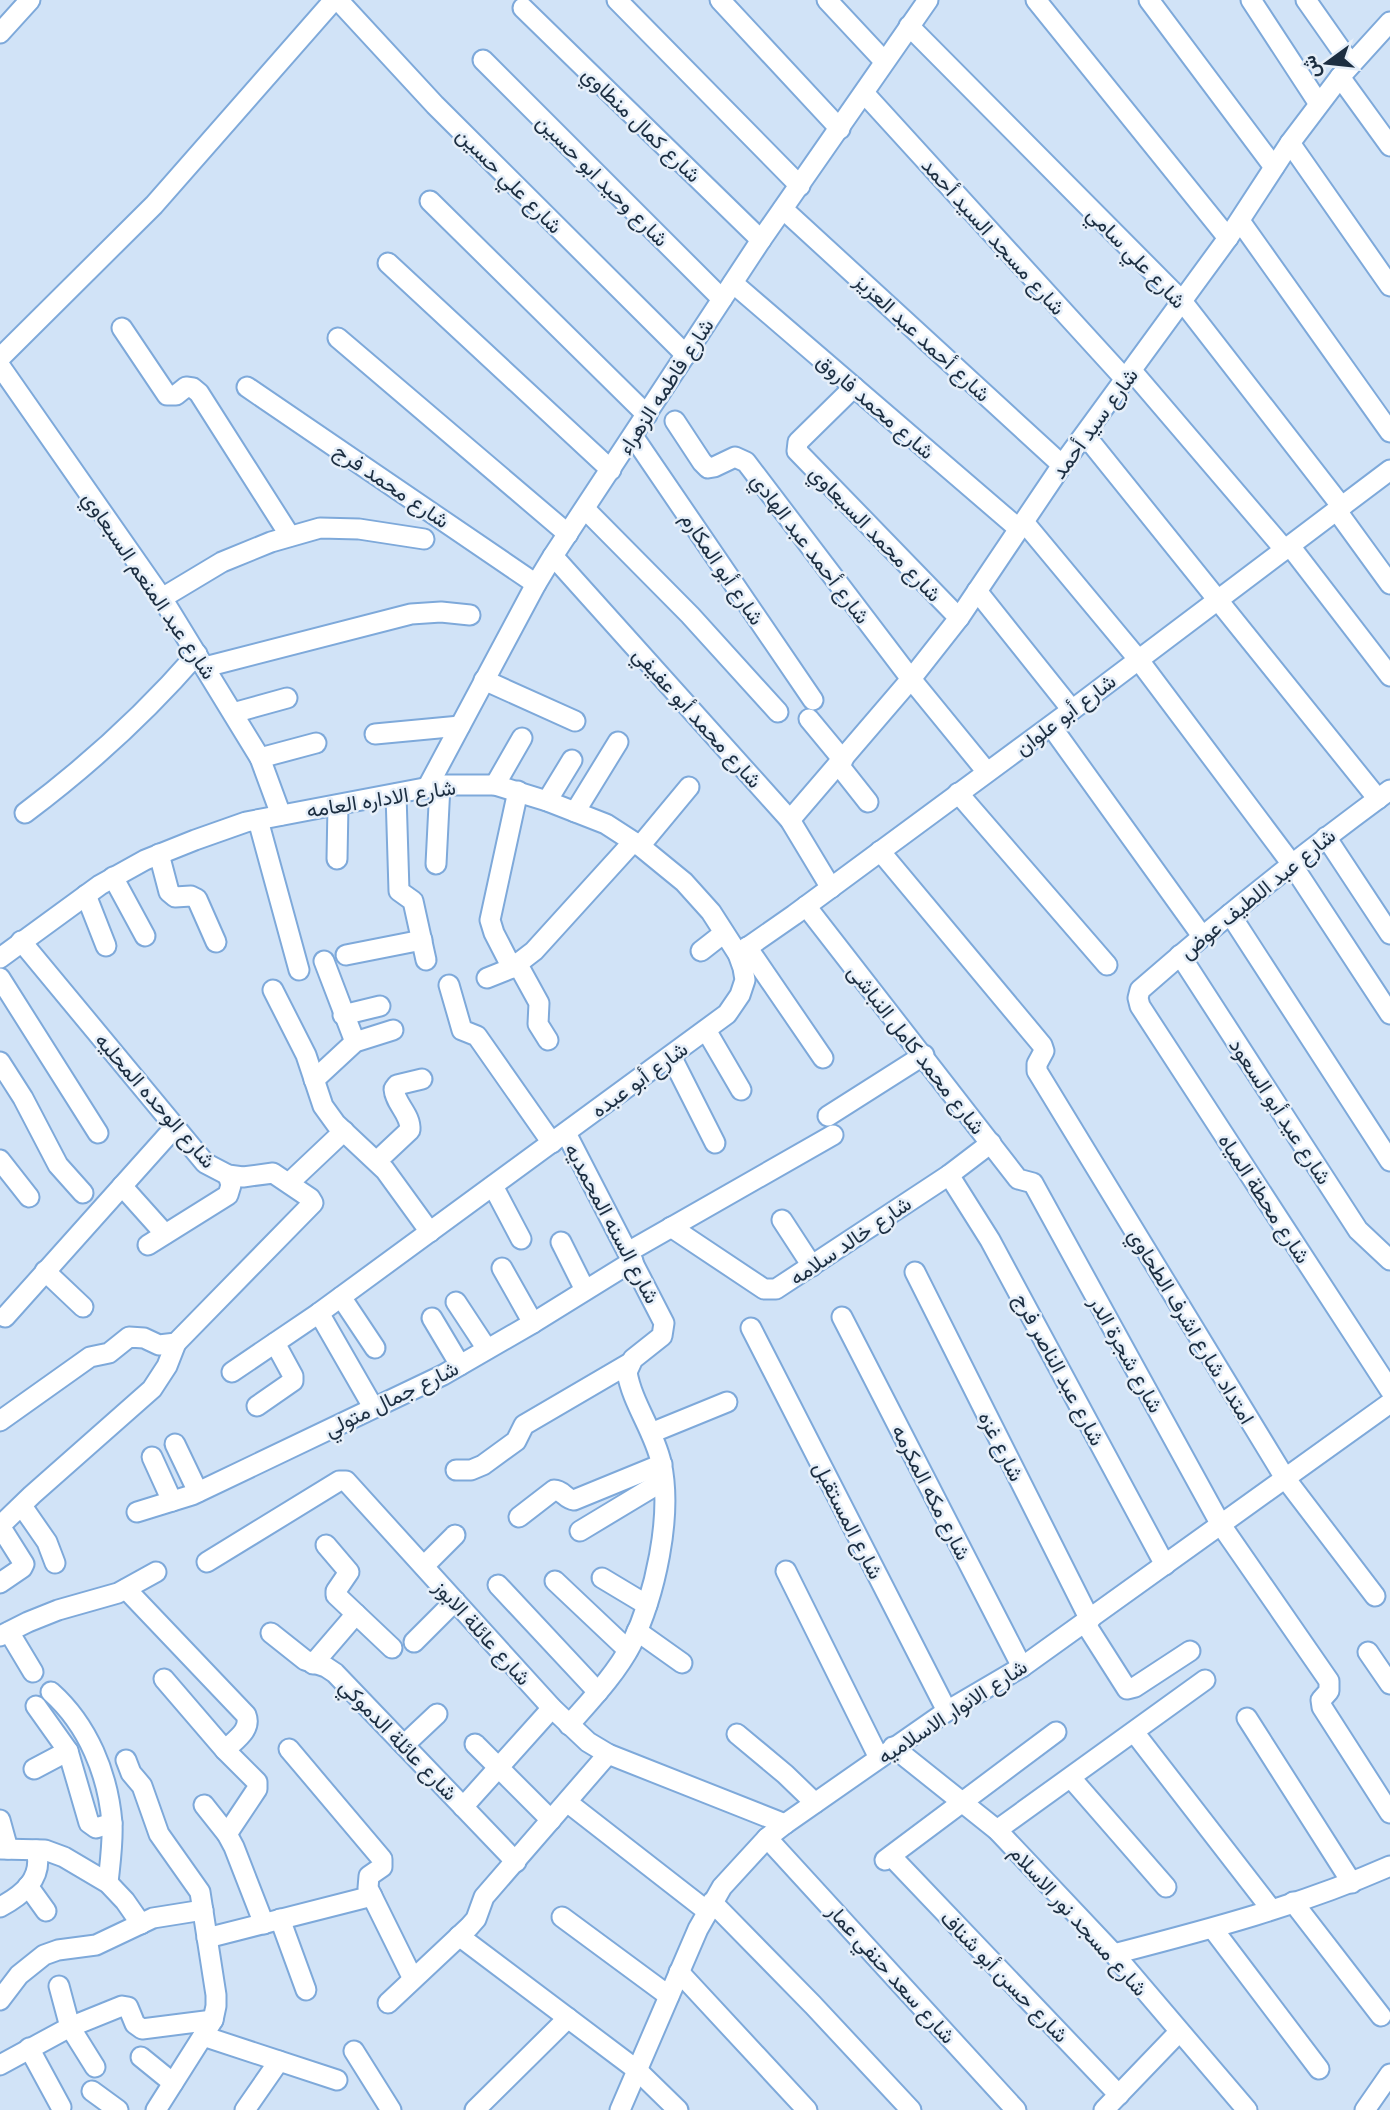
<svg xmlns="http://www.w3.org/2000/svg" width="1390" height="2110" font-family="'Open Sans',Vazirmatn,sans-serif">
<style>
.lines{fill:none;stroke-linecap:round;stroke-linejoin:round}
.street-casing{stroke:#7ea9da;stroke-width:23}
.street{stroke:#fff;stroke-width:19}
.labels{text-anchor:middle;dominant-baseline:central;stroke-width:5;stroke-linejoin:round;paint-order:stroke}
.street-label{font-size:21px;fill:#1c2e41;stroke:#e6eff9}
</style>
<rect width="100%" height="100%" fill="#d1e3f7"/>
<g class="lines">
<defs>
<g id="street">
<polyline points="338,0 435,105 686,355"/>
<polyline points="617,0 800,186"/>
<polyline points="720,0 840,129"/>
<polyline points="827,0 884,61"/>
<polyline points="1036,0 1228,238"/>
<polyline points="1149,0 1274,167"/>
<polyline points="1251,0 1319,104"/>
<polyline points="1306,0 1351,64"/>
<polyline points="523,8 761,240"/>
<polyline points="909,26 1182,301 1342,507"/>
<polyline points="0,33 30,0"/>
<polyline points="483,60 722,299"/>
<polyline points="1340,77 1390,146"/>
<polyline points="864,93 1125,379"/>
<polyline points="1290,143 1390,286"/>
<polyline points="430,201 647,415"/>
<polyline points="783,209 1062,465"/>
<polyline points="1240,221 1390,432"/>
<polyline points="388,263 611,470"/>
<polyline points="733,283 1019,529"/>
<polyline points="122,328 167,395 176,395 186,387 193,388 199,393 290,536"/>
<polyline points="338,338 568,534"/>
<polyline points="0,358 154,205 334,0"/>
<polyline points="0,366 162,598 260,758 281,815"/>
<polyline points="1132,371 1285,550"/>
<polyline points="247,387 536,584"/>
<polyline points="854,387 798,442 797,451 959,618"/>
<polyline points="675,421 702,462 708,468 714,467 735,457 746,462 911,679 987,772"/>
<polyline points="1085,435 1378,799"/>
<polyline points="633,436 813,700"/>
<polyline points="585,509 690,615 778,712"/>
<polyline points="1337,511 1390,584"/>
<polyline points="1024,522 1138,659 1291,863 1390,1014"/>
<polyline points="1290,546 1390,676"/>
<polyline points="553,556 790,820 831,888"/>
<polyline points="977,591 1072,710"/>
<polyline points="162,598 222,562 271,542 320,528 359,529 424,539"/>
<polyline points="205,667 411,614 441,612 470,615"/>
<polyline points="484,680 575,721"/>
<polyline points="233,713 287,698"/>
<polyline points="809,719 843,760"/>
<polyline points="1051,726 1202,936"/>
<polyline points="375,734 460,726"/>
<polyline points="260,758 316,743"/>
<polyline points="838,764 868,802"/>
<polyline points="495,785 522,738"/>
<polyline points="427,788 536,584 553,556 761,240 928,0"/>
<path d="M 1390,790 C 1303,854 1221,919 1140,990 L 1138,998 L 1140,1006 L 1390,1390"/>
<polyline points="958,793 1107,965"/>
<polyline points="396,794 399,891 413,901 426,960"/>
<polyline points="547,801 572,760"/>
<polyline points="575,812 618,742"/>
<path d="M 25,813 C 89,765 145,714 197,654"/>
<polyline points="258,820 299,970"/>
<polyline points="790,820 911,679 959,618 1062,465 1228,238 1290,143 1340,77 1390,22"/>
<polyline points="1326,837 1390,934"/>
<polyline points="640,846 689,787"/>
<polyline points="880,851 1042,1045 1044,1051 1037,1064 1037,1071 1285,1478 1375,1596"/>
<polyline points="159,854 169,892 175,897 191,896 197,899 216,942"/>
<polyline points="337,859 338,805"/>
<polyline points="436,864 440,785"/>
<polyline points="113,877 145,936"/>
<polyline points="86,895 106,946"/>
<polyline points="806,906 1018,1179 1033,1183 1221,1525 1329,1681 1329,1691 1321,1700 1322,1707 1390,1813"/>
<polyline points="1230,914 1390,1161"/>
<polyline points="747,947 823,1058"/>
<polyline points="701,951 724,933"/>
<polyline points="738,954 794,915 1072,710 1390,470"/>
<polyline points="346,955 422,940"/>
<polyline points="1180,955 1358,1230 1390,1260"/>
<polyline points="0,958 100,885 145,860 195,840 246,822 440,785 495,785 547,801 606,824 640,846 684,882 711,912 738,954 743,968 745,980 740,995 727,1014 319,1313 232,1372"/>
<polyline points="324,961 355,1042"/>
<polyline points="517,963 539,1003 538,1024 548,1040"/>
<polyline points="512,968 494,933 490,920 518,791"/>
<polyline points="0,978 98,1133"/>
<polyline points="487,978 512,968 534,951 633,842"/>
<polyline points="449,985 462,1030 477,1036 552,1143"/>
<polyline points="273,990 306,1055 323,1106 336,1124 385,1170 430,1232"/>
<polyline points="343,1015 380,1006"/>
<polyline points="706,1030 741,1090"/>
<polyline points="671,1056 715,1143"/>
<polyline points="0,1062 23,1098 58,1165 83,1193"/>
<polyline points="314,1080 355,1042 393,1030"/>
<polyline points="828,1116 924,1055"/>
<path d="M 566,1133 L 664,1323 L 662,1336 L 633,1359 L 627,1372 C 632,1403 654,1431 661,1462 C 673,1516 655,1596 631,1645 C 616,1674 590,1701 569,1725"/>
<polyline points="0,1160 29,1197"/>
<path d="M 377,1161 L 410,1130 C 411,1114 395,1104 394,1089 L 397,1085 L 422,1079"/>
<polyline points="949,1175 990,1240 1165,1565"/>
<polyline points="289,1183 344,1131"/>
<polyline points="122,1186 165,1234"/>
<polyline points="493,1186 521,1239"/>
<polyline points="782,1220 812,1266"/>
<polyline points="671,1227 764,1289 776,1289 949,1175 991,1143"/>
<polyline points="561,1242 585,1290"/>
<polyline points="148,1245 228,1195 231,1185 228,1175"/>
<polyline points="628,1252 833,1135"/>
<polyline points="502,1268 533,1323"/>
<polyline points="45,1271 83,1307"/>
<polyline points="915,1272 1090,1620"/>
<polyline points="341,1297 375,1348"/>
<polyline points="456,1302 487,1349"/>
<polyline points="319,1313 373,1407"/>
<polyline points="5,1317 175,1127"/>
<polyline points="842,1317 1022,1667"/>
<polyline points="432,1318 460,1365"/>
<polyline points="751,1328 947,1711"/>
<polyline points="257,1406 293,1381 293,1376 275,1343"/>
<polyline points="0,1421 90,1357 109,1353 129,1337 144,1338 159,1345 176,1343 313,1203 310,1198 273,1173 243,1177 228,1175 205,1163 21,941"/>
<polyline points="651,1433 727,1402"/>
<polyline points="175,1444 198,1492"/>
<polyline points="152,1457 172,1501"/>
<polyline points="456,1470 471,1470 483,1465 516,1441 524,1425 630,1363"/>
<polyline points="22,1506 47,1542 55,1563"/>
<polyline points="137,1512 192,1495 443,1375 533,1323 633,1261"/>
<path d="M 519,1517 L 554,1490 C 563,1490 565,1499 574,1500 L 662,1464"/>
<polyline points="0,1526 32,1495 152,1389 167,1366 176,1343"/>
<polyline points="0,1526 24,1564 22,1568 0,1583"/>
<polyline points="580,1531 663,1481"/>
<polyline points="326,1545 349,1572 336,1591 336,1595 392,1648"/>
<polyline points="207,1562 339,1481 346,1481 552,1708 588,1742 608,1754 785,1824"/>
<polyline points="424,1566 455,1535"/>
<polyline points="786,1571 879,1758"/>
<polyline points="602,1578 647,1605"/>
<polyline points="555,1581 628,1650"/>
<polyline points="498,1585 598,1692"/>
<path d="M 126,1589 L 246,1715 C 252,1730 235,1740 225,1750"/>
<polyline points="1085,1623 1127,1689 1135,1687 1190,1651"/>
<polyline points="637,1631 682,1663"/>
<polyline points="9,1632 33,1672"/>
<polyline points="271,1633 305,1660 326,1667 335,1673 516,1862"/>
<polyline points="0,1636 28,1622 58,1610 118,1593 156,1572"/>
<polyline points="414,1642 455,1601"/>
<polyline points="1368,1652 1390,1684"/>
<polyline points="313,1664 356,1614"/>
<polyline points="164,1679 225,1750 257,1782 257,1789 227,1834"/>
<path d="M 51,1692 C 88,1725 108,1774 112,1823 C 113,1843 110,1863 108,1883"/>
<polyline points="36,1706 68,1751 89,1823 96,1828 112,1823"/>
<polyline points="1247,1718 1352,1883"/>
<polyline points="1134,1732 1271,1909"/>
<polyline points="737,1734 785,1774 815,1803"/>
<polyline points="475,1744 551,1820"/>
<polyline points="404,1745 437,1714"/>
<polyline points="893,1747 997,1830 1114,1954 1247,2110"/>
<polyline points="289,1749 382,1859 382,1867 369,1876 368,1888 413,1979"/>
<polyline points="126,1760 131,1773 142,1786 159,1834 200,1892 216,1995 216,2006 213,2020 156,2110"/>
<polyline points="34,1769 68,1751"/>
<polyline points="1071,1778 1166,1887"/>
<polyline points="567,1802 707,1911"/>
<polyline points="204,1805 227,1834 234,1847 264,1924"/>
<polyline points="463,1807 552,1708"/>
<polyline points="0,1820 8,1849"/>
<polyline points="997,1830 1205,1680"/>
<polyline points="767,1838 1016,2110"/>
<polyline points="0,1849 45,1850 64,1857 108,1883 125,1901 141,1924"/>
<polyline points="891,1856 1119,2095"/>
<polyline points="885,1860 1056,1732"/>
<polyline points="28,1886 46,1911"/>
<polyline points="712,1902 813,2005 911,2110"/>
<polyline points="1293,1902 1381,2016"/>
<path d="M 0,1907 C 23,1895 44,1878 36,1850"/>
<polyline points="562,1917 669,1996"/>
<polyline points="280,1919 306,1990"/>
<polyline points="1213,1929 1319,2069"/>
<polyline points="459,1936 637,2070 678,2110"/>
<polyline points="207,1938 372,1896"/>
<path d="M 1114,1954 C 1207,1930 1302,1905 1390,1866"/>
<polyline points="679,1972 807,2110"/>
<polyline points="59,1986 70,2027 95,2067"/>
<polyline points="0,2000 19,1975 44,1955 58,1950 96,1945 153,1918 203,1910"/>
<polyline points="388,2003 469,1927 476,1919 484,1897 608,1754"/>
<polyline points="203,2036 337,2080"/>
<polyline points="29,2048 61,2107"/>
<polyline points="354,2051 391,2110"/>
<polyline points="141,2057 173,2083"/>
<polyline points="0,2065 70,2027 122,2006 128,2007 135,2024 142,2029 213,2020"/>
<polyline points="92,2091 118,2110"/>
<polyline points="245,2110 279,2061"/>
<polyline points="475,2110 568,2018"/>
<polyline points="620,2110 698,1929 722,1887 767,1838 785,1824 947,1711 1022,1667 1390,1403"/>
<polyline points="1104,2110 1179,2032"/>
<polyline points="1365,2110 1390,2074"/>
</g>
</defs>
<use href="#street" class="street-casing"/>
<use href="#street" class="street"/>
</g>
<g class="labels">
<g class="street-label">
<text transform="translate(642 124) rotate(44)">شارع كمال منطاوي</text>
<text transform="translate(510 180) rotate(45)">شارع علي حسين</text>
<text transform="translate(603 180) rotate(45)">شارع وحيد ابو حسين</text>
<text transform="translate(994 236) rotate(48)">شارع مسجد السيد أحمد</text>
<text transform="translate(1137 257) rotate(46)">شارع علي سامي</text>
<text transform="translate(923 337) rotate(43)">شارع أحمد عبد العزيز</text>
<text transform="translate(665 386) rotate(-57)">شارع فاطمه الزهراء</text>
<text transform="translate(876 406) rotate(41)">شارع محمد فاروق</text>
<text transform="translate(1094 423) rotate(-54)">شارع سيد أحمد</text>
<text transform="translate(392 485) rotate(34)">شارع محمد فرج</text>
<text transform="translate(876 533) rotate(46)">شارع محمد السبعاوي</text>
<text transform="translate(811 548) rotate(53)">شارع أحمد عبد الهادي</text>
<text transform="translate(723 568) rotate(56)">شارع أبو المكارم</text>
<text transform="translate(150 585) rotate(56)">شارع عبد المنعم السبعاوي</text>
<text transform="translate(1065 714) rotate(-37)">شارع أبو علوان</text>
<text transform="translate(698 717) rotate(48)">شارع محمد أبو عفيفي</text>
<text transform="translate(381 798) rotate(-9)">شارع الاداره العامه</text>
<text transform="translate(1257 893) rotate(-39)">شارع عبد اللطيف عوض</text>
<text transform="translate(917 1049) rotate(52)">شارع محمد كامل النباشى</text>
<text transform="translate(639 1079) rotate(-36)">شارع أبو عبده</text>
<text transform="translate(156 1100) rotate(49)">شارع الوحده المحليه</text>
<text transform="translate(1281 1111) rotate(57)">شارع عيد أبو السعود</text>
<text transform="translate(1265 1198) rotate(57)">شارع محطة المياه</text>
<text transform="translate(613 1223) rotate(62)">شارع السنه المحمديه</text>
<text transform="translate(850 1240) rotate(-34)">شارع خالد سلامه</text>
<text transform="translate(1192 1326) rotate(59)">امتداد شارع اشرف الطحاوي</text>
<text transform="translate(1127 1354) rotate(61)">شارع شجرة الدر</text>
<text transform="translate(1060 1369) rotate(62)">شارع عبد الناصر فرج</text>
<text transform="translate(391 1398) rotate(-26)">شارع جمال متولي</text>
<text transform="translate(1002 1446) rotate(63)">شارع غزه</text>
<text transform="translate(932 1492) rotate(63)">شارع مكه المكرمه</text>
<text transform="translate(849 1520) rotate(63)">شارع المستقبل</text>
<text transform="translate(483 1632) rotate(48)">شارع عائلة الابوز</text>
<text transform="translate(952 1711) rotate(-33)">شارع الانوار الاسلاميه</text>
<text transform="translate(399 1739) rotate(46)">شارع عائلة الدموكي</text>
<text transform="translate(1079 1920) rotate(48)">شارع مسجد نور الاسلام</text>
<text transform="translate(892 1973) rotate(48)">شارع سعد حنفي عمار</text>
<text transform="translate(1005 1976) rotate(46)">شارع حسن أبو شناف</text>
</g>
</g>
<g transform="translate(1327 63) rotate(255)" stroke="#e6eff9" stroke-width="5" paint-order="stroke">
<path d="M0-5L12 26L0 18L-12 26Z" fill="#1c2e41"/>
<text y="-10" font-size="19" font-weight="bold" text-anchor="middle" fill="#1c2e41">ش</text>
</g>
</svg>
